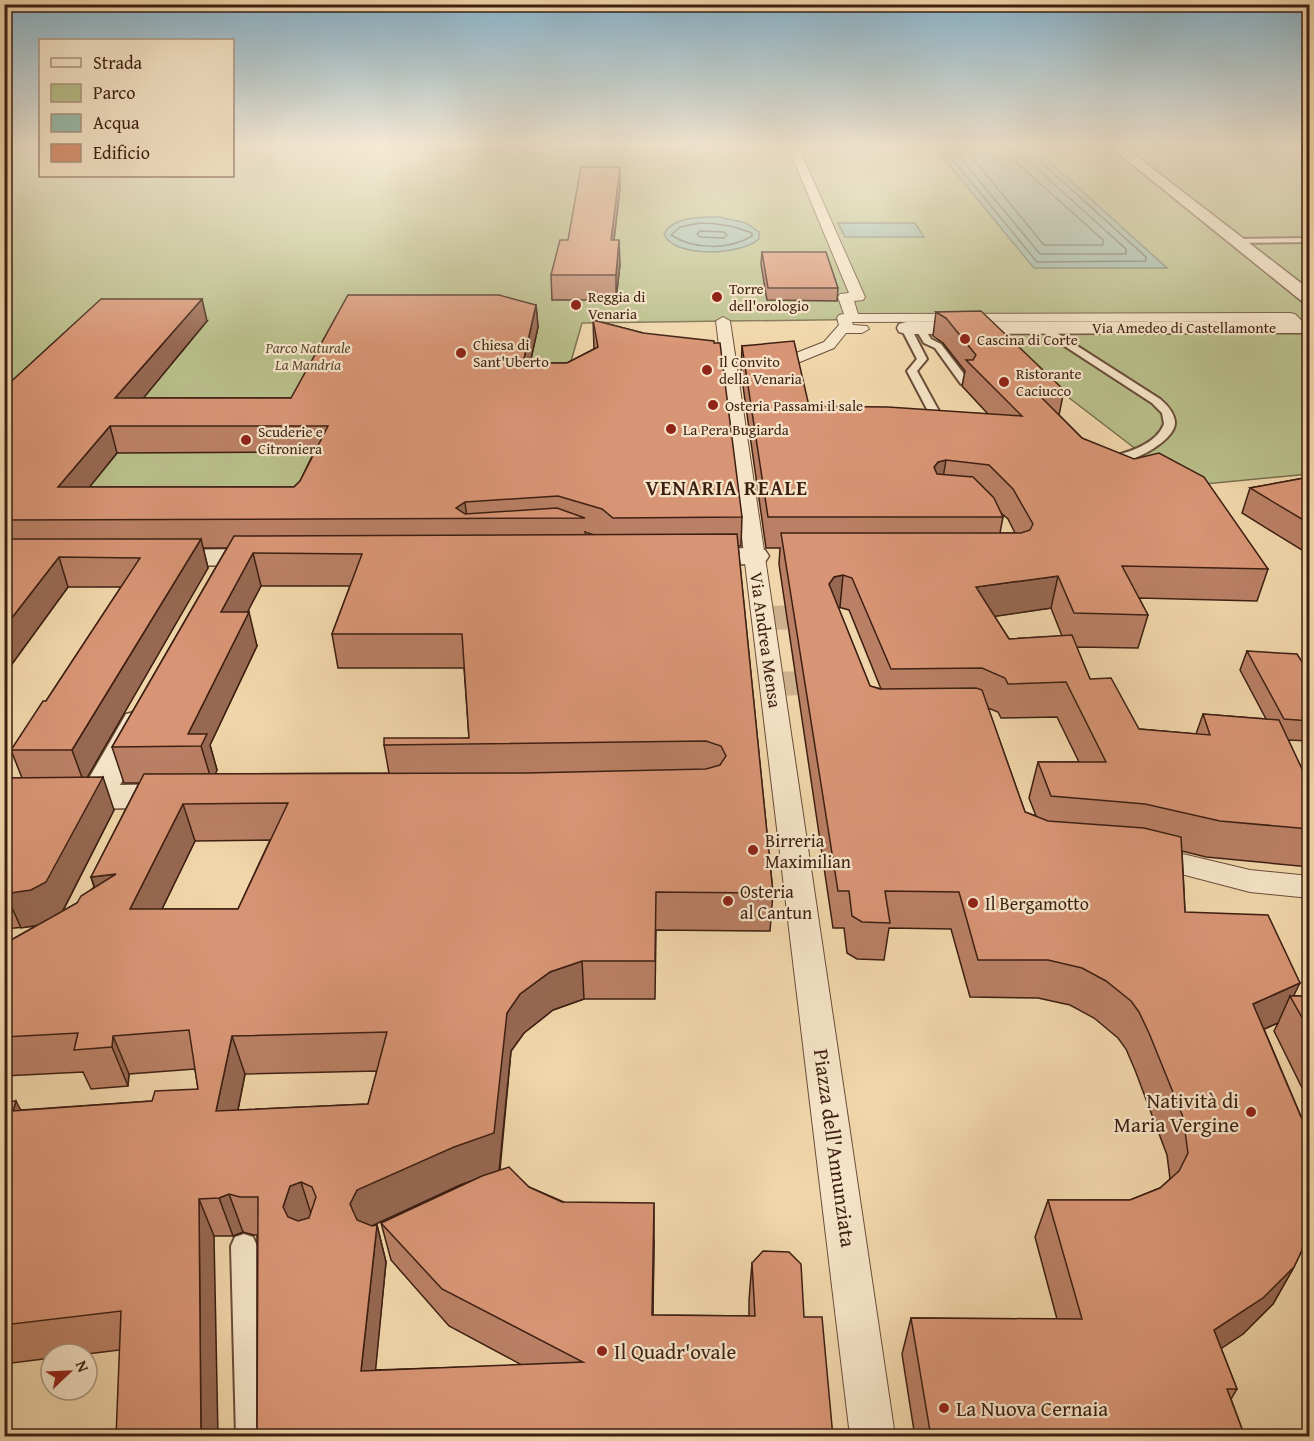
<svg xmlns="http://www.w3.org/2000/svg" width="1314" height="1441" font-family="'Gentium Book Plus',serif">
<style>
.green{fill:#b8be89;stroke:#7a6e4e;stroke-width:1.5}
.water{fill:#9ab9a9;stroke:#757b6d;stroke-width:1.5}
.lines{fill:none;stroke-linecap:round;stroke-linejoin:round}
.shore{stroke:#6c6c5e;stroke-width:1.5}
.pedestrian-tunnel-far1{stroke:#ccb18c;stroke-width:24;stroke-dasharray:24 12;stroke-linecap:butt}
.pedestrian-tunnel{stroke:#ccb18c;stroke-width:31;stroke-dasharray:31 16;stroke-linecap:butt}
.service-casing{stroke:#6a4d38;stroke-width:4}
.pedestrian-casing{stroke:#6a4d38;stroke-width:2}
.minor-casing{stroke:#6a4d38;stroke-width:3}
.service{fill:#f5e4c8;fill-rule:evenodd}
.pedestrian{fill:#f5e4c8;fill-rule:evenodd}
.minor{fill:#f5e4c8;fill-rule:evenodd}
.wall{fill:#ba8065;stroke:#3d1f12;stroke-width:1.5;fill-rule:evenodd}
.shaded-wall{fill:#976852;stroke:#3d1f12;stroke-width:1.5}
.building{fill:#d89575;stroke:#3d1f12;stroke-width:1.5;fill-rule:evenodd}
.poi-dot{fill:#8f2418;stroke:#f5e4c8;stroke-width:2}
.labels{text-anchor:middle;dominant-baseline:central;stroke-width:4.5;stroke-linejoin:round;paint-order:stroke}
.far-poi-label{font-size:15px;fill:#3d1f12;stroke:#f5e4c8;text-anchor:start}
.far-street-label{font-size:15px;fill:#3d1f12;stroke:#f5e4c8}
.far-park-label{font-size:15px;font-style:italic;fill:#5c4730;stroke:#f5e4c8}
.street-label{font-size:18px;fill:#3d1f12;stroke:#f5e4c8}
.poi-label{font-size:18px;fill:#3d1f12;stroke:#f5e4c8;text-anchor:start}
.far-district-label{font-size:20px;font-weight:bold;letter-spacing:1.5px;fill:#3d1f12;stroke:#f5e4c8}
.near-poi-label{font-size:21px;fill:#3d1f12;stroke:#f5e4c8;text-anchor:start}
.near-street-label{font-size:21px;fill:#3d1f12;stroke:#f5e4c8}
</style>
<rect width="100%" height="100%" fill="#f0d6aa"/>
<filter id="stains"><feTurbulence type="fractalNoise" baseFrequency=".00333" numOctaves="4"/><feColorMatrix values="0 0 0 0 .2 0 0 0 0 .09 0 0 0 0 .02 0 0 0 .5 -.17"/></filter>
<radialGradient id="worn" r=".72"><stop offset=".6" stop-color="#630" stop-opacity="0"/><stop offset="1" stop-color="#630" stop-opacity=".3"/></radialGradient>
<polygon class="green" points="5,144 40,144 40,176 232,176 233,144 1309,144 1309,474 1184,486 965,318 582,323 563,389 455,552 5,551"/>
<g class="water">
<polygon points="932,144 1030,144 1167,268 1034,268"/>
<path d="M 719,217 L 746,223 L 759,232 L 759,239 C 742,255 674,259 664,234 C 673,216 702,217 719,217 Z"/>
<polygon points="838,223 915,223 924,237 845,237"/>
</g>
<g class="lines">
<g class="shore">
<polyline points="940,144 1037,262 1146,261 1146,257 1029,151 1027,144"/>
<polyline points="949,144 1040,254 1126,254 1126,249 1023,156 1019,144"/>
<polyline points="961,144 1044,245 1103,245 1103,240 1017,163 1012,155 1010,144"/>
<path d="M 700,223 C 719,223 735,226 752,233 L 752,236 C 729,250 694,250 671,235 L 680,227 Z"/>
<polygon points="700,231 724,232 727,235 724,238 700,237 697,234"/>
</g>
<g class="pedestrian-tunnel-far1">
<polyline points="763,618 820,617"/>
<polyline points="773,684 832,682"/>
</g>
<polyline class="pedestrian-tunnel" points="729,791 787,790"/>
<defs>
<g id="service">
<polygon points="1310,238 1310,242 1236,243 1232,241 1236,239"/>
<polygon points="906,325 911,328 927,359 917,371 940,413 921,420 913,420 913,416 928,411 907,371 917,359 901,328"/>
<polygon points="917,326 923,326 931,339 941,344 970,382 969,384 961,384 935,348 924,343 915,328"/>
<path d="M 1040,326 L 1046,326 L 1160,399 C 1167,405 1174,412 1175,422 C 1176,442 1125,467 1108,464 L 1108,458 C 1128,452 1156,445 1164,424 L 1162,413 L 1152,403 L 1040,330 Z"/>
<polygon points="244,1234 253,1237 257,1246 265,1436 236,1436 231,1246 235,1237"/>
</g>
<g id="pedestrian">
<polygon points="787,144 797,144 865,297 863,300 854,301 858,314 1290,313 1295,314 1308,327 1306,330 1296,330 1286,321 852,322 853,325 867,326 869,329 862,333 846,333 834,348 795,364 757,366 755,363 757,360 786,357 824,342 839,325 837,318 839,315 844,314 838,297 840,294 849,293"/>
<polygon points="723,317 730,321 895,1436 850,1436 716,321"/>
<polygon points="1149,846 1250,870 1310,876 1310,898 1250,892 1139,863 1134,856 1139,849"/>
</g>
<g id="minor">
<polygon points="1107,144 1121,144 1310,290 1310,304 1304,303"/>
<polygon points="1310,321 1310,333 906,334 899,332 897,328 899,324 906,322"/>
<polygon points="755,548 765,550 769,556 765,562 755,564 693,565 683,563 679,557 683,551 693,549"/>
<polygon points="267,549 277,551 281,557 277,563 267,565 159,566 149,564 145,558 149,552 159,550"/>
<polygon points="138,711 150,714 155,721 120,785 177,784 190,788 195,796 190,804 177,808 4,809 4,785 85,785 126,714"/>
</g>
</defs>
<use href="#service" class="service-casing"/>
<use href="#pedestrian" class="pedestrian-casing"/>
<use href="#minor" class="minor-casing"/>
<use href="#service" class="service"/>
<use href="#pedestrian" class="pedestrian"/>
<use href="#minor" class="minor"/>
</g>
<g class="wall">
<polygon points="620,188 614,240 620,264 616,300 552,300 551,275 568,240"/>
<polygon points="762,252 838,288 837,301 767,300 761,264"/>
<path d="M 536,305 L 538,327 L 530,363 L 567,363 L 594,349 L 593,320 L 643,333 L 742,517 L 741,546 L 738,546 L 773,893 L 770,931 L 656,930 L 655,999 L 584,999 L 553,1010 L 524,1033 L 511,1051 L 500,1170 L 529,1187 L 654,1241 L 653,1315 L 749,1316 L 749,1300 L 752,1263 L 804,1317 L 257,1437 L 257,1235 L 254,1235 L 243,1232 L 233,1236 L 214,1236 L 119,1350 L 87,1354 L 51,1354 L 51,1358 L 4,1364 L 4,1102 L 21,1110 L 152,1101 L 198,1089 L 195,1069 L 129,1074 L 128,1086 L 91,1089 L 83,1072 L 4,1076 L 4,944 L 36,926 L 4,929 L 4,778 L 22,778 L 11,750 L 46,701 L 121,587 L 68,587 L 4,675 L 4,388 L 207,321 L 143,398 L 291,398 ZM 314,452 L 300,481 L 294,487 L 89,487 L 117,453 ZM 585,532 L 594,535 L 586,535 ZM 203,548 L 227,548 L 112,747 L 124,783 L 139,783 L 91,877 L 94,887 L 77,903 L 63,911 L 114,810 L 87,777 L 208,568 ZM 261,586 L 350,586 L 332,634 L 338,668 L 464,668 L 469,738 L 384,745 L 389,773 L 215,774 L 217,770 L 210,745 L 257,646 L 247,612 ZM 270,840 L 238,909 L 162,909 L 195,841 ZM 377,1071 L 368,1104 L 238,1110 L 245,1074 ZM 473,1180 L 381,1223 L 391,1260 L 449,1326 L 522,1365 L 375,1370 L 386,1262 L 377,1225 L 371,1226 L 460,1185 Z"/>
<path d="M 936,312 L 1064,390 L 1059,415 L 1082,438 L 1268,569 L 1257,601 L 1139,598 L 1148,615 L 1138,648 L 1076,647 L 1090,679 L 1139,729 L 1196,734 L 1203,714 L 1266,719 L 1240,670 L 1247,651 L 1310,674 L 1310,741 L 1288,740 L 1310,786 L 1310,867 L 1206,857 L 1182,851 L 1185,912 L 1294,996 L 1310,996 L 1310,1104 L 1274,1031 L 1278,1023 L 1264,1029 L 1310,1138 L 1310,1233 L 1294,1267 L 1273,1304 L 1243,1334 L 1221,1348 L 1237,1389 L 1231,1399 L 1245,1437 L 915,1437 L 902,1354 L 911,1318 L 1057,1319 L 1035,1237 L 1048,1200 L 1130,1200 L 1160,1188 L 1170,1179 L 1167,1155 L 1135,1070 L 1126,1049 L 1118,1038 L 1094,1018 L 1070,1005 L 1038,998 L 970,997 L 951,929 L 889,928 L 884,960 L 857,959 L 847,953 L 844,928 L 833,928 L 779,564 L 780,548 L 766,548 L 741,372 L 742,346 L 809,406 L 988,414 L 962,386 L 965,371 L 943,343 L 933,336 ZM 1001,513 L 1008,519 L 1015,533 L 1000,533 L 1003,517 ZM 838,607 L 849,610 L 881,689 L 870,686 ZM 1051,608 L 1062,636 L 1009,639 L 994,616 ZM 988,708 L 998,712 L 1001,718 L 1057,717 L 1079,762 L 1038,762 L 1029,798 L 1036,816 L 1025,812 Z"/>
<polygon points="1310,477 1310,555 1242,513 1250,488"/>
</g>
<g class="shaded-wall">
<polygon points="620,167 620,188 611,264 611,240"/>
<polygon points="619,240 620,264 616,300 616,275"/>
<polygon points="202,299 207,321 122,424 115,398"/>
<polygon points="536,305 538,327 525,387 523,363"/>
<polygon points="110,426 117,453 67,515 58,487"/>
<polygon points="946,460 941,490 934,467 938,462"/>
<polygon points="465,502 467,518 456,508"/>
<polygon points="201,539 208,568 84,783 72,750"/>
<polygon points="253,553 261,586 230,646 221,612"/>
<polygon points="59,557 68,587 4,675 4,628"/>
<polygon points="843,575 840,607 830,609 829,584 834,577"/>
<polygon points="1058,576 1051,608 970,620 976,587"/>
<polygon points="249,612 257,646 210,745 217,770 212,782 201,746 188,734"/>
<polygon points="103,777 114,810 60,916 46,924 21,928 6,894"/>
<polygon points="183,804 195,841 144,946 130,909"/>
<polygon points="116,874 105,915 91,877"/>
<polygon points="582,961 584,999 553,1010 524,1033 511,1051 499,1171 460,1185 367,1228 360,1242 350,1204 357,1190 507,1013 520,994 550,972"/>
<polygon points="1300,983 1292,999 1290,996 1278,1023 1236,1041 1253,1004"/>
<polygon points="113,1036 129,1074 128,1086 112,1047"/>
<polygon points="232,1036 245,1074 230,1149 216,1111"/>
<polygon points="16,1101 36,1139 13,1111"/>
<polygon points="301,1182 313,1220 296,1244 283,1207 290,1186"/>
<polygon points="229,1194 243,1232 233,1236 219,1198"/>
<polygon points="199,1199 214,1236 218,1437 201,1437"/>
<polygon points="654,1203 654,1241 652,1352 652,1315"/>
<polygon points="377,1225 386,1262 372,1407 361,1371"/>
<polygon points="1294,1267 1273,1304 1243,1334 1195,1366 1214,1330"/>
</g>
<g class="building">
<polygon points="581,167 620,167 611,240 619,240 616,275 551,275 560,240 568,240"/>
<polygon points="762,252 826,252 838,288 768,288"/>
<path d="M 348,295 L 499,295 L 536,305 L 523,363 L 567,363 L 598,347 L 593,320 L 643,333 L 714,341 L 714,343 L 720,343 L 742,517 L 613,518 L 602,509 L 558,496 L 465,502 L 456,508 L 465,514 L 557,508 L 585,518 L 4,520 L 4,388 L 101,299 L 202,299 L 115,398 L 291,398 ZM 110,426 L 328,426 L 300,481 L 294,487 L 58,487 Z"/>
<polygon points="981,311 1064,390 1035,391 1082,438 1134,459 1159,453 1204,477 1268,569 1122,566 1148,615 1074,613 1058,576 976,587 1009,639 1072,635 1090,679 1111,678 1139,729 1210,735 1203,714 1279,720 1310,786 1310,829 1220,821 1145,804 1051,796 1038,762 1106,762 1066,682 1008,684 1005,678 982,668 891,669 852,578 843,575 834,577 829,584 870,686 880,689 976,688 982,690 1025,812 1048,821 1144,828 1181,837 1185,912 1268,915 1300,983 1253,1004 1310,1138 1310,1180 1304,1180 1310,1210 1310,1233 1294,1267 1263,1298 1214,1330 1237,1389 1227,1389 1245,1437 931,1437 911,1318 1082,1319 1048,1200 1130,1200 1160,1188 1179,1171 1188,1153 1183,1117 1149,1033 1139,1012 1131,1001 1106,981 1082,968 1048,960 978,960 959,892 885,891 890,923 862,922 852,916 849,891 838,891 781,533 1021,533 1030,530 1033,524 1013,489 989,465 946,460 938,462 934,467 937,474 973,477 994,498 1003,517 768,517 742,346 794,341 809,406 888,407 1022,416 966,360 973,360 976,355 946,318 936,312"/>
<polygon points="1310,477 1310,524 1250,488"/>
<path d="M 737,534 L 773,893 L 656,892 L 655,961 L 582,961 L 550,972 L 520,994 L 507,1013 L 494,1133 L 454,1147 L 357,1190 L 350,1204 L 357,1220 L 372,1226 L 377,1225 L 361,1371 L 583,1362 L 442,1289 L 381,1223 L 482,1176 L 509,1167 L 529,1187 L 562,1202 L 654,1203 L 652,1315 L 755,1316 L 752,1263 L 763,1251 L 789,1252 L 801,1264 L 804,1317 L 822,1317 L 833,1437 L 257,1437 L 258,1197 L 240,1197 L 229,1194 L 219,1198 L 199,1199 L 201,1437 L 116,1437 L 121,1311 L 4,1325 L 4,1102 L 16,1101 L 13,1111 L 152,1101 L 155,1091 L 198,1089 L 189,1030 L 113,1036 L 112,1047 L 74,1050 L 78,1033 L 4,1037 L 4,944 L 77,903 L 81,896 L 116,874 L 91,877 L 144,774 L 526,773 L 706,769 L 720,765 L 726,756 L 721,746 L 706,741 L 384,745 L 384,738 L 469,738 L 462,634 L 332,634 L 362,554 L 253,553 L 221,612 L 249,612 L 188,734 L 207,734 L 201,746 L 112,747 L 234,536 ZM 288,803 L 238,909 L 130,909 L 183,804 ZM 387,1032 L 368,1104 L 216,1111 L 232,1036 ZM 301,1182 L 312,1187 L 316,1197 L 309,1218 L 298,1221 L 288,1217 L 283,1207 L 290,1186 Z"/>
<polygon points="4,539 201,539 72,750 11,750 43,701 46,701 140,558 59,557 4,628"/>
<polygon points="1247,651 1297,654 1310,674 1310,721 1284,719"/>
<polygon points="103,777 46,882 31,890 4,894 4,778"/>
<polygon points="1290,996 1310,996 1310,1032"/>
</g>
<linearGradient id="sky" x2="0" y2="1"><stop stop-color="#89b6cf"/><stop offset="0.42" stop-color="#f8edd9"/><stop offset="1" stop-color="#f8edd9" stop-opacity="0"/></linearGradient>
<rect width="1314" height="346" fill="url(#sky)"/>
<g class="poi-dot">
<circle cx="717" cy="297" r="6"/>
<circle cx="576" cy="305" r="6"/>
<circle cx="965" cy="339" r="6"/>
<circle cx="461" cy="353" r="6"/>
<circle cx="707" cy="370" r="6"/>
<circle cx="1004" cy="382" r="6"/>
<circle cx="713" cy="405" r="6"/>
<circle cx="671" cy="429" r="6"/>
<circle cx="246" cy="440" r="6"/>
<circle cx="753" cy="850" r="6"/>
<circle cx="728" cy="901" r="6"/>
<circle cx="973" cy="903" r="6"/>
<circle cx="1251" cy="1112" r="6"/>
<circle cx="602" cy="1351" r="6"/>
<circle cx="944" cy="1408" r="6"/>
</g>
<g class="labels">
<g class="far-poi-label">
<text x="729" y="288">Torre<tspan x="729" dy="17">dell'orologio</tspan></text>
<text x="588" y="296">Reggia di<tspan x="588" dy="17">Venaria</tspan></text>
<text x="977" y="339">Cascina di Corte</text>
<text x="473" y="344">Chiesa di<tspan x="473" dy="17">Sant'Uberto</tspan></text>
<text x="719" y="361">Il Convito<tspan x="719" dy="17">della Venaria</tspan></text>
<text x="1016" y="373">Ristorante<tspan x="1016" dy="17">Caciucco</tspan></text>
<text x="725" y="405">Osteria Passami il sale</text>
<text x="683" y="429">La Pera Bugiarda</text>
<text x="258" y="431">Scuderie e<tspan x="258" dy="17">Citroniera</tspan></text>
</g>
<g class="far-street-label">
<text x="1184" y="327">Via Amedeo di Castellamonte</text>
</g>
<g class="far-park-label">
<text x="308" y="347">Parco Naturale<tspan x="308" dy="17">La Mandria</tspan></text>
</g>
<g class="street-label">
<text transform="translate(766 640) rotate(82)">Via Andrea Mensa</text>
</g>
<g class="poi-label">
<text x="765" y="840">Birreria<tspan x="765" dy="21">Maximilian</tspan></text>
<text x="740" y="891">Osteria<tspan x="740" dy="21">al Cantun</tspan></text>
<text x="985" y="903">Il Bergamotto</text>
</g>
<g class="far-district-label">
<text x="727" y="487">VENARIA REALE</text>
</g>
<g class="near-poi-label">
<text x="1239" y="1100" text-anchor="end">Natività di<tspan x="1239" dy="24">Maria Vergine</tspan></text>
<text x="614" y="1351">Il Quadr'ovale</text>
<text x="956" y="1408">La Nuova Cernaia</text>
</g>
<g class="near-street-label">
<text transform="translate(835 1148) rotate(82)">Piazza dell'Annunziata</text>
</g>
</g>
<rect width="1314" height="1441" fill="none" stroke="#f0d6aa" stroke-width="24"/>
<rect x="6" y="6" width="1302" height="1429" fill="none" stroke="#3d1f12" stroke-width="3"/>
<rect x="12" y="12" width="1290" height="1417" fill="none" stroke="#3d1f12" stroke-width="1.5"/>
<rect x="39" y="39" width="195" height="138" fill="#f5e4c8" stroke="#ab957f" stroke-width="1.5"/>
<rect x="51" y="58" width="30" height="9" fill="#f5e4c8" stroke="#ab957f" stroke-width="1.5"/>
<text x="93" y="69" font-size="18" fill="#3d1f12">Strada</text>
<rect x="51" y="84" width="30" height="18" fill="#b8be89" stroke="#ab957f" stroke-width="1.5"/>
<text x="93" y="99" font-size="18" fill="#3d1f12">Parco</text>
<rect x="51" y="114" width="30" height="18" fill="#9ab9a9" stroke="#ab957f" stroke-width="1.5"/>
<text x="93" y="129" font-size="18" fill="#3d1f12">Acqua</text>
<rect x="51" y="144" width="30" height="18" fill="#d89575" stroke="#ab957f" stroke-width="1.5"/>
<text x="93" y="159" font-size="18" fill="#3d1f12">Edificio</text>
<g transform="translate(69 1372) rotate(67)"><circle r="28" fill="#f5e4c8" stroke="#ab957f" stroke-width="1.5"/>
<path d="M0-4.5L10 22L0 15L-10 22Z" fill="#8f2418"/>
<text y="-9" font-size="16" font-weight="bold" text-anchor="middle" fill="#3d1f12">N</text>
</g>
<rect width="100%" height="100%" filter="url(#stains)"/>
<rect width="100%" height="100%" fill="url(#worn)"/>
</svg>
